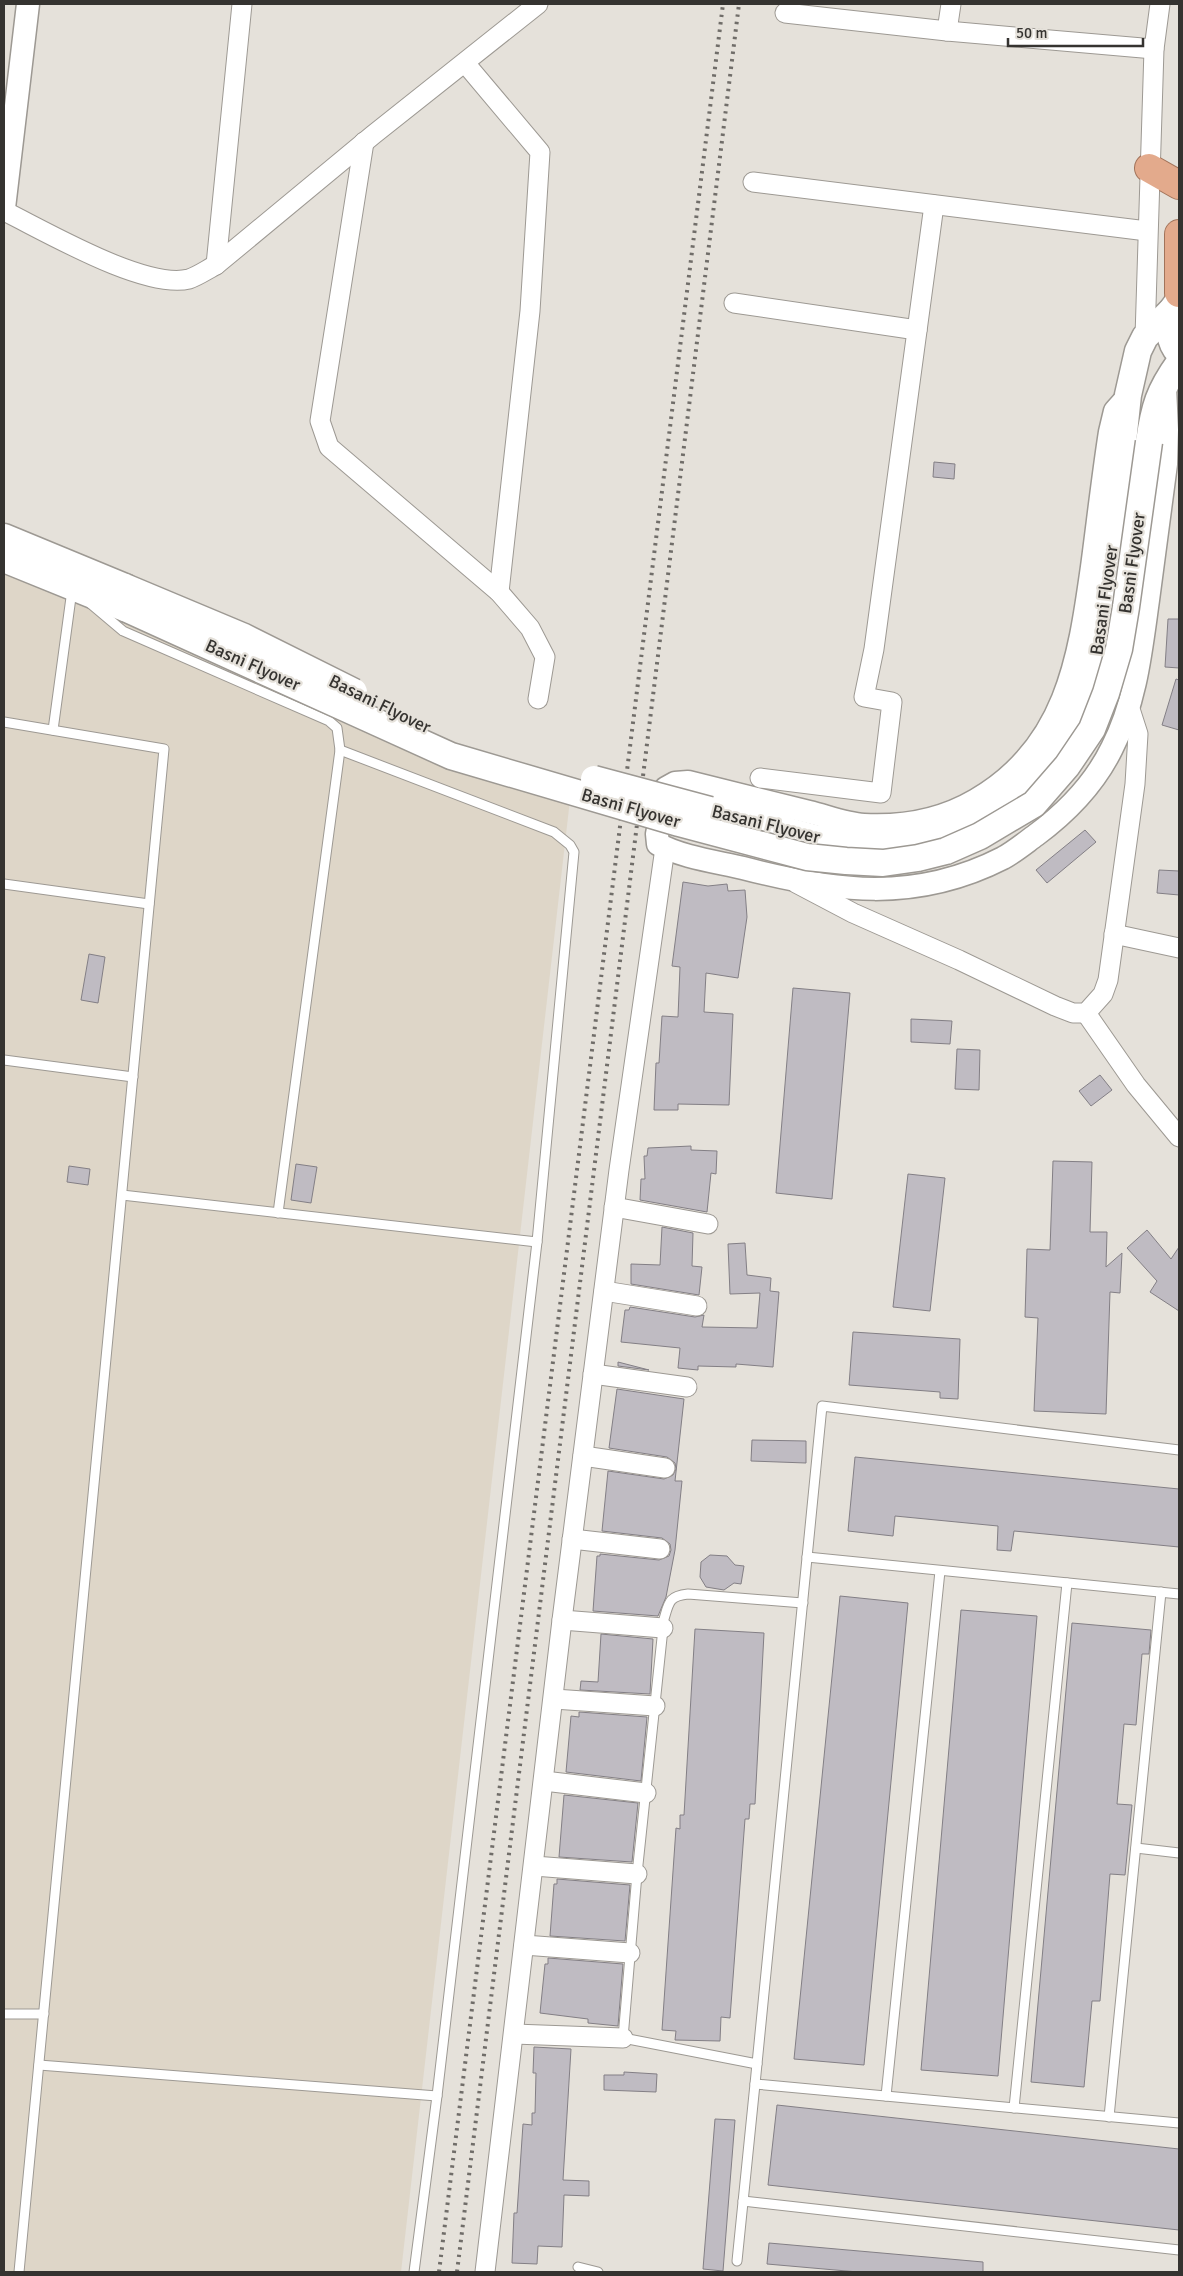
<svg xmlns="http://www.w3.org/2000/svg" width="1183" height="2276" font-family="Signika,sans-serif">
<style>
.built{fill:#ded6c8}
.building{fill:#bfbbc2;stroke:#837f85}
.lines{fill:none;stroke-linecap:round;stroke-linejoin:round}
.service-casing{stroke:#9d9993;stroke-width:11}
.minor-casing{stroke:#9d9993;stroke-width:21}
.tertiary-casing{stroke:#9d9993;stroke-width:25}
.secondary-casing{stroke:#9d9993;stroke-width:29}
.trunk-casing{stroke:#a2735a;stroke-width:30}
.service{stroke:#fff;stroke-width:9}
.minor{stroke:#fff;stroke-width:19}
.tertiary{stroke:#fff;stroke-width:22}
.secondary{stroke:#fff;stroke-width:26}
.trunk{stroke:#e3aa8c;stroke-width:28}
.rail{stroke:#706d69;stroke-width:4;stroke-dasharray:2.5 5;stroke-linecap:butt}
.secondary-bridge-casing{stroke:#9d9993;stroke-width:29;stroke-linecap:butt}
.secondary-bridge{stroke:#fff;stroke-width:26}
.labels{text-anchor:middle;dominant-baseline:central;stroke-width:4.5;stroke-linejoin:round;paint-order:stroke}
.street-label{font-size:18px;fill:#353330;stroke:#e5e1da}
</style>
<rect width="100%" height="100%" fill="#e5e1da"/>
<polygon class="built" points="4,554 571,791 401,2272 4,2272"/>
<g class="building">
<polygon points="934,462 955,464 954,479 933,477"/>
<polygon points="1168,619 1179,619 1179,668 1165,667"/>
<polygon points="1176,679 1179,680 1179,730 1162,725"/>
<polygon points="1085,830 1096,842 1047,883 1036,870"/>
<polygon points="1159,870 1179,871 1179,895 1157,893"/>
<polygon points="683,882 708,886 727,884 728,891 745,890 747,917 738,978 706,973 704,1012 733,1014 729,1105 678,1104 678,1110 654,1110 656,1063 659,1063 662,1016 678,1017 680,967 672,966"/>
<polygon points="89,954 105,957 98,1003 81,1000"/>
<polygon points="793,988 850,993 832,1199 776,1193"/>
<polygon points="911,1019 952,1021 950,1044 911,1042"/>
<polygon points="957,1049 980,1050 979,1090 955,1089"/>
<polygon points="1100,1075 1112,1090 1091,1106 1079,1091"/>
<polygon points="691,1146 691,1150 717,1151 716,1174 711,1173 707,1212 640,1200 641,1179 645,1179 644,1156 647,1156 648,1148"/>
<polygon points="1053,1161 1092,1162 1090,1232 1107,1232 1106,1267 1122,1253 1120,1293 1110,1292 1106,1414 1034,1411 1038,1318 1025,1317 1027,1249 1050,1250"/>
<polygon points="296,1164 317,1167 311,1203 291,1200"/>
<polygon points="69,1166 90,1169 88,1185 67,1182"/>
<polygon points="908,1174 945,1178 930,1311 893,1307"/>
<polygon points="662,1227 693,1233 692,1266 702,1267 699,1295 631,1284 631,1264 660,1265"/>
<polygon points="1147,1230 1171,1259 1179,1247 1179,1311 1150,1292 1157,1281 1127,1248"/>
<polygon points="745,1243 747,1275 771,1278 770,1291 779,1292 773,1367 736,1364 736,1367 698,1366 698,1370 678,1368 680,1348 621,1342 625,1310 629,1310 630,1307 695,1317 704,1315 702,1327 757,1328 760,1293 730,1294 728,1244"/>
<polygon points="853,1332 960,1339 958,1399 940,1398 940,1392 849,1385"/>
<polygon points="618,1362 649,1370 618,1366"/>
<polygon points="617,1389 684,1399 675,1481 682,1481 675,1550 666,1597 658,1616 593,1611 597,1556 600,1556 600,1554 659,1560 669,1556 671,1550 670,1544 662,1538 602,1531 608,1471 664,1479 673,1475 676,1469 675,1463 667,1457 609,1448"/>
<polygon points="752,1440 806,1441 806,1463 751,1461"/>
<polygon points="855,1457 1179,1489 1179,1547 1014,1531 1011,1551 997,1550 998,1526 895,1516 893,1536 848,1531"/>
<polygon points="710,1555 727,1556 735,1565 744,1566 741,1584 734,1583 724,1590 706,1587 700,1577 701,1562"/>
<polygon points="840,1596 908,1603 864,2065 794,2059"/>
<polygon points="961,1610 1037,1616 998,2076 921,2070"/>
<polygon points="1072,1623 1151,1630 1149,1654 1142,1654 1136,1725 1124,1724 1117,1804 1132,1805 1125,1875 1110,1874 1100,2001 1092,2001 1084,2087 1031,2082"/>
<polygon points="695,1629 764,1633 755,1804 750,1804 749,1819 745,1819 730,2018 721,2017 720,2041 675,2040 676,2031 662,2030 676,1828 680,1829 680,1815 684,1815"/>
<polygon points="601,1634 653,1639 650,1694 580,1690 581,1681 598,1682"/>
<polygon points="579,1712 647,1717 641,1781 566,1772 571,1716 579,1717"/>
<polygon points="564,1795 638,1803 632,1862 559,1857"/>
<polygon points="557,1879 630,1885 625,1941 550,1936 554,1884 557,1884"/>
<polygon points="548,1958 623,1964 618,2026 588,2023 588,2019 540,2013 545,1964 548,1964"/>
<polygon points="534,2047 571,2049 563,2180 589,2181 589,2196 564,2195 562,2247 538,2246 537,2264 512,2263 514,2213 517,2213 523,2124 532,2125 532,2113 535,2113 536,2073 533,2073"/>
<polygon points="624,2072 657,2074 656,2092 604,2090 604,2075 624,2075"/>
<polygon points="777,2105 1179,2149 1179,2230 768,2185"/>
<polygon points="715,2119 735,2120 723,2271 703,2269"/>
<polygon points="769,2243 983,2262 983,2272 858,2272 767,2264"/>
</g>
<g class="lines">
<defs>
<g id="service">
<polyline points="91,604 123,631 329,721 337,728 340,750 278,1213"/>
<polyline points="4,722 164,749 19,2272"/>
<polyline points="53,730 72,590"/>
<polyline points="4,884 149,904"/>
<polyline points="4,1060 133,1077"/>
<polyline points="122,1195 537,1242 574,852 570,845 554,832 340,750"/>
<polyline points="1179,1450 822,1406 755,2084 1179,2123"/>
<polyline points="807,1557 1179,1594"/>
<polyline points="1136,1848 1179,1853"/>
<polyline points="4,2014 44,2014"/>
<path d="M 757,2064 L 623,2038 L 637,1874 L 664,1619 C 669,1602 669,1596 688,1594 L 803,1603"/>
<polyline points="39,2065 437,2096"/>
<polyline points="886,2096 940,1571"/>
<polyline points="1014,2108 1067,1583"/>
<polyline points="1109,2117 1161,1592"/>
<polyline points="743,2201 1179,2250"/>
<polyline points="737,2261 755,2084"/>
<polyline points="578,2267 598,2272"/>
<polyline points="414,2272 437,2096 537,1242"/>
</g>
<g id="minor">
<polyline points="785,13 947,31 1154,49"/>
<polyline points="947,31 951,4"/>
<polyline points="465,63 540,152 530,311 499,592"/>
<polyline points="364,142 320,421 329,447 499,592 530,628 545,657 538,699"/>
<polyline points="753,182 1147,231"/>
<path d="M 4,211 C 45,231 145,290 189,279 C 198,276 208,269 216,265 L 373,135 L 538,4"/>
<polyline points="216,265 242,4"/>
<polyline points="734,303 917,330"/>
<polyline points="1145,337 1154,49 1160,4"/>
<polyline points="760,778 881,793 892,702 864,697 874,649 934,205"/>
<polyline points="796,883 853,913 959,960 1055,1006 1073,1013 1086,1013 1103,994 1108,980 1135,784 1138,734 1129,706"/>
<polyline points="1114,934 1179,948"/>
<polyline points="1086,1013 1136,1085 1179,1137"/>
<polyline points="614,1207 708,1224"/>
<polyline points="604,1291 697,1306"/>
<polyline points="593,1374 687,1387"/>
<polyline points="583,1456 665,1468"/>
<polyline points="572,1539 660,1549"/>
<polyline points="562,1620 663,1628"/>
<polyline points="554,1699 655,1706"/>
<polyline points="544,1781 646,1793"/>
<polyline points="534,1866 637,1874"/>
<polyline points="524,1945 630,1953"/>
<polyline points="514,2034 623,2038"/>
<polyline points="485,2272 562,1620 619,1170 665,848"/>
</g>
<g id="tertiary">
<polyline points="4,208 28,4"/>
<path d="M 1123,402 L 1115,411 L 1110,432 C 1103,477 1098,522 1092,567 C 1079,660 1066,748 976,800 C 942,820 903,827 864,825 C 846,824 826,816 809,812 C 768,802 728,792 688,782 L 675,783 L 666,788 L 657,834 L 658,844 C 681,857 718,862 743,868 C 835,892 915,903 1003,858 C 1014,852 1025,843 1036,835 C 1067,812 1095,783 1112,748 C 1136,702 1141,650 1148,600 C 1154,554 1160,509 1166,464 L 1167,430 L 1165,387"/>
</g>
<g id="secondary">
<path d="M 1172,310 C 1170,326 1167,340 1179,353"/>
<path d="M 1149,442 C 1154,407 1159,391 1179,363"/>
<polyline points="4,537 125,587"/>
<polyline points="4,559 127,609"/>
<polyline points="710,810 815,838 858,842 922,835 949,828 997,804 1028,778 1049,756 1081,703 1095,665 1104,621 1128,395 1138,351 1145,337 1172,310 1179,300"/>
</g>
<g id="trunk">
<polyline points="1149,168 1179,185"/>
<polyline points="1179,234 1179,293"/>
</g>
</defs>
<use href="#service" class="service-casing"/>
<use href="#minor" class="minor-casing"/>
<use href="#tertiary" class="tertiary-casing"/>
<use href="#secondary" class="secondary-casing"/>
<use href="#trunk" class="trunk-casing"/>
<use href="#service" class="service"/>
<use href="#minor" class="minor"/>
<use href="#tertiary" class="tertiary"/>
<use href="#secondary" class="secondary"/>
<use href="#trunk" class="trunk"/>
<g class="rail">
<polyline points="439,2272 723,4"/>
<polyline points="457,2272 739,4"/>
</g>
<defs>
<g id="secondary-bridge">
<polyline points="125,587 242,636 354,692"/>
<polyline points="127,609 451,756 679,823 807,857 846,861 883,863 918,858 946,851 980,836 1034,804 1067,766 1092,729 1106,693 1119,649 1126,607 1149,442"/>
<polyline points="594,779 710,810"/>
</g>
</defs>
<use href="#secondary-bridge" class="secondary-bridge-casing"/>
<use href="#secondary-bridge" class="secondary-bridge"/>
</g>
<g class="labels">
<g class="street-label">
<text transform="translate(1132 563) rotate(-82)">Basni Flyover</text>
<text transform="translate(1104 600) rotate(-82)">Basani Flyover</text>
<text transform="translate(253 665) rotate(24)">Basni Flyover</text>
<text transform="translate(380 704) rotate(26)">Basani Flyover</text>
<text transform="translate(631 808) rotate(16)">Basni Flyover</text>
<text transform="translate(766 824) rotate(14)">Basani Flyover</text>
</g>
</g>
<rect width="1183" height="2276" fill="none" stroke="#353330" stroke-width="10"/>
<path d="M1008 38v8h135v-8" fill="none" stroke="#353330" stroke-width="2.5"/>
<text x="1016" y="38" font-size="15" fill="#353330" stroke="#e5e1da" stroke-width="4" paint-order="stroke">50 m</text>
</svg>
